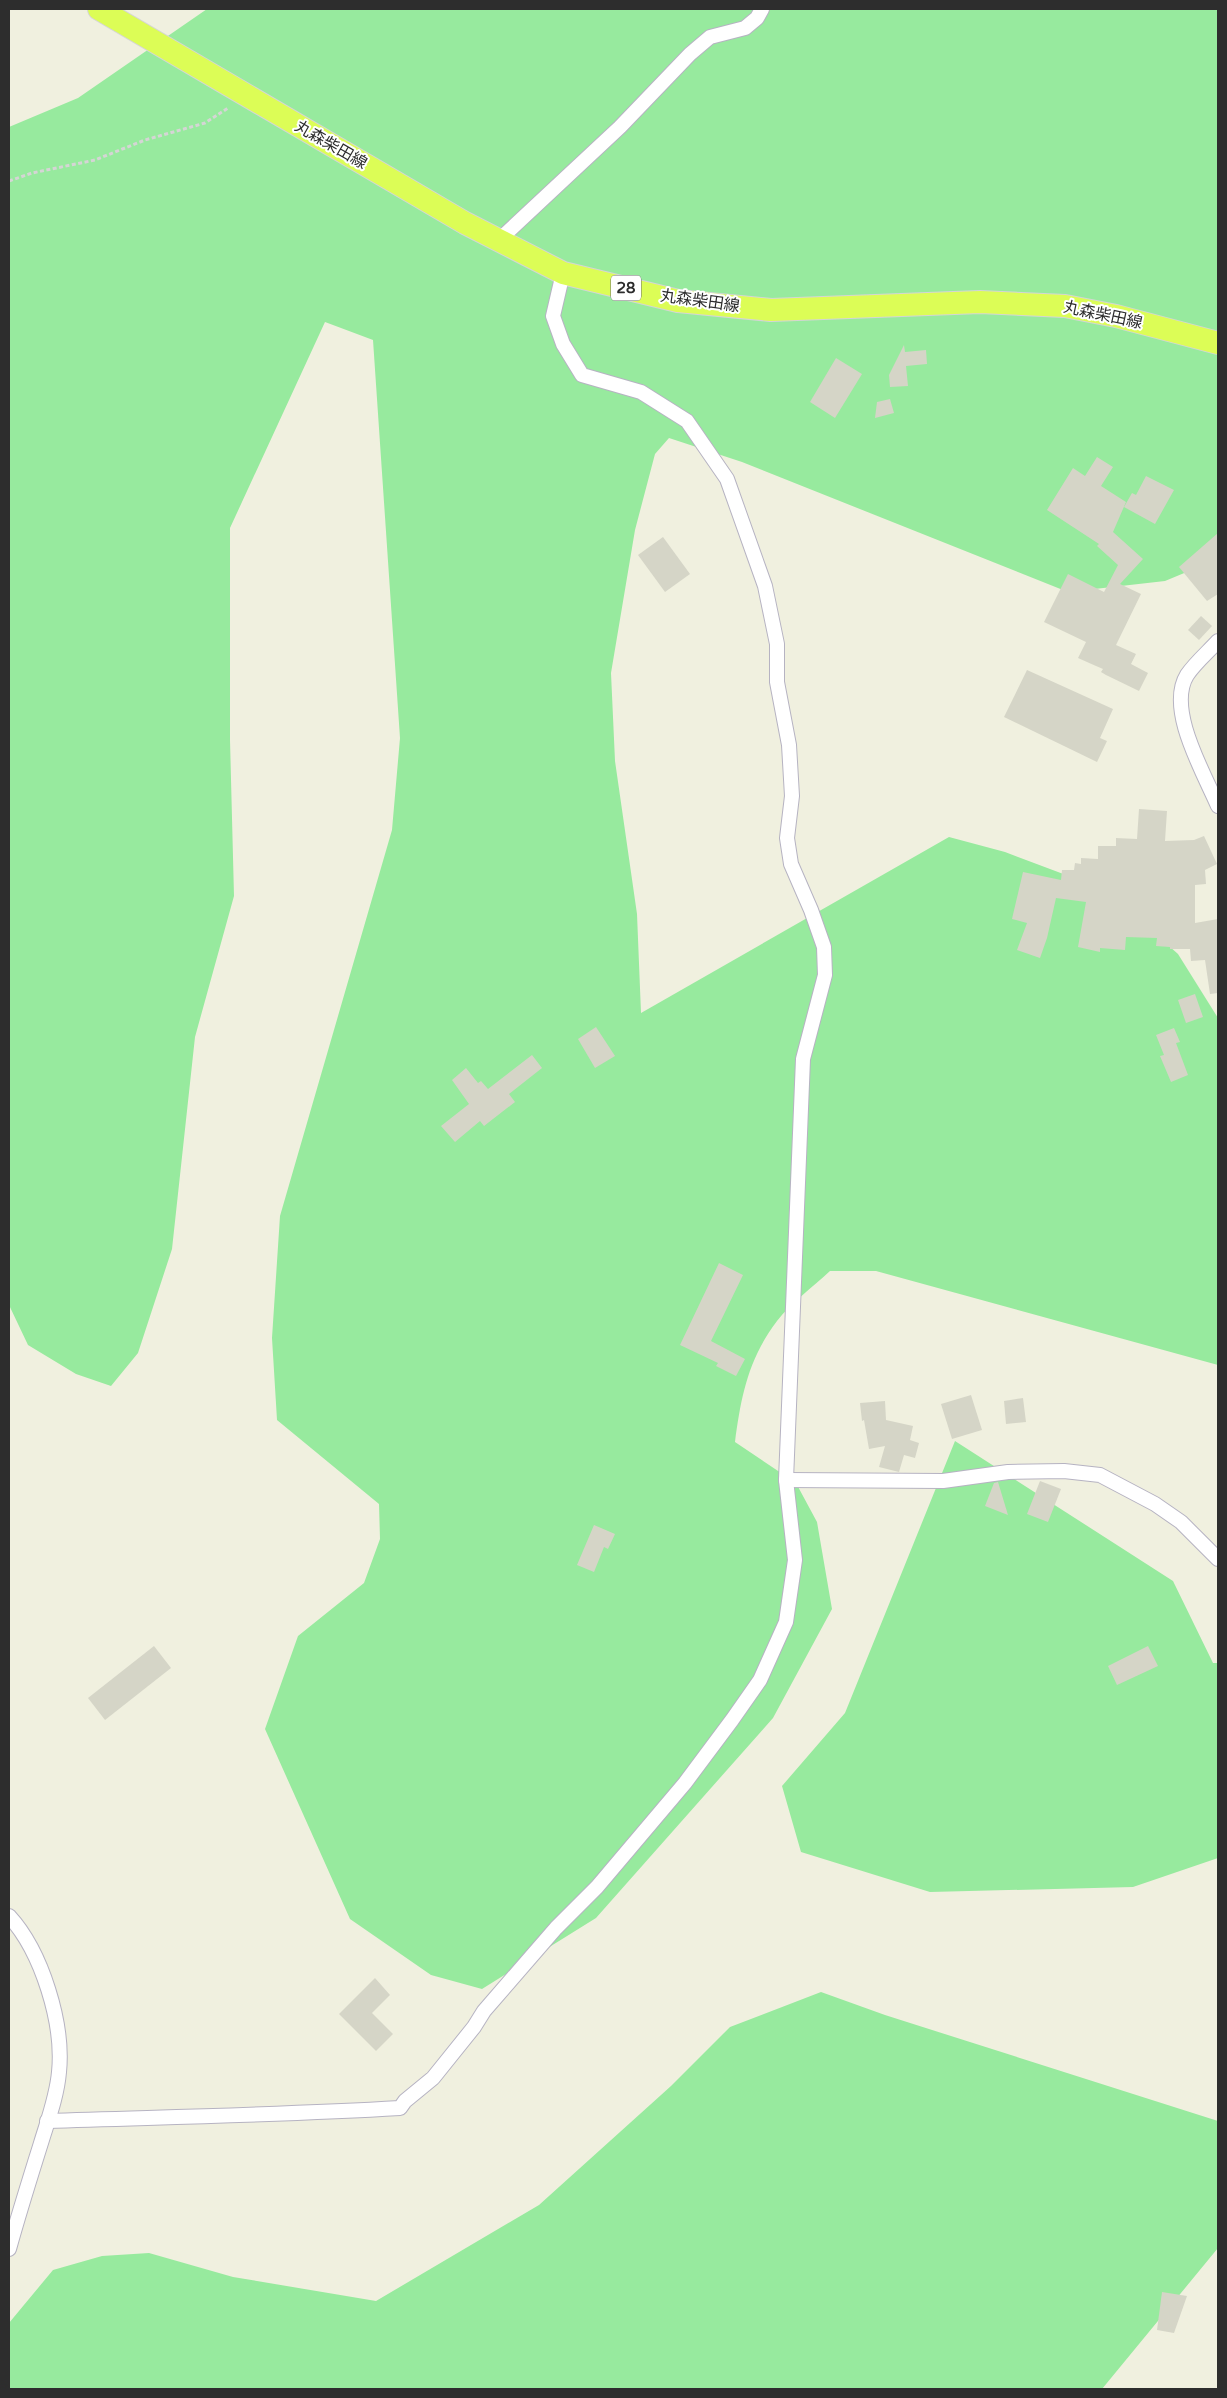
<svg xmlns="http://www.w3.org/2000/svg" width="1227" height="2398" font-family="'Varela Round','Noto Sans JP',sans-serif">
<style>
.green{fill:#97ea9e}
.building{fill:#d5d5c7}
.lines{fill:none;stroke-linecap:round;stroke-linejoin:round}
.minor-casing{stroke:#b6b3c2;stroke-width:16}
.primary-casing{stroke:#d5d5d5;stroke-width:24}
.path{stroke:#d5d5d5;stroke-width:3;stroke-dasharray:4 2.5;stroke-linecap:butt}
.minor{stroke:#fff;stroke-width:14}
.primary{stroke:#dcfd56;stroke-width:22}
.labels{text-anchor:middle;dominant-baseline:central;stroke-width:4;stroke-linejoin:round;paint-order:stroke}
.shield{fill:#fff;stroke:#6c6c6c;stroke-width:1}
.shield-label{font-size:15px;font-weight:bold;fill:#2d2d2d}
.street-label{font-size:16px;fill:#2d2d2d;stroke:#fff}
</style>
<rect width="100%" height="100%" fill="#f0f0df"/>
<g class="green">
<path d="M 207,9 L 1218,9 L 1218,559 L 1165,581 L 1068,592 L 742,462 L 669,438 L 655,454 L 635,530 L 611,673 L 615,761 L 637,914 L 641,1013 L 949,837 L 1005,852 L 1106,890 L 1178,954 L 1218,1018 L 1218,1365 L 876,1271 L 830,1271 C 813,1287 791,1303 777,1321 C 748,1359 741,1397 735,1442 L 796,1483 L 817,1522 L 832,1609 L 773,1718 L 596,1918 L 482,1989 L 431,1975 L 350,1919 L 265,1729 L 298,1636 L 364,1583 L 380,1539 L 379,1504 L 277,1420 L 272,1338 L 280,1216 L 392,830 L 400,738 L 373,340 L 325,322 L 230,528 L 230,740 L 234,896 L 195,1037 L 172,1249 L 138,1353 L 111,1386 L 76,1374 L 28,1345 L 9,1305 L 9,127 L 78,98 Z"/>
<polygon points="955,1441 1173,1581 1213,1663 1218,1663 1218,1858 1133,1887 930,1892 801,1852 782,1786 845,1713"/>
<polygon points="821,1992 885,2015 1218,2121 1218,2248 1102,2389 9,2389 9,2323 53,2270 102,2256 149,2253 233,2277 376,2301 539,2205 671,2086 730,2027"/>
</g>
<g class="building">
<polygon points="904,345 905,352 926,350 927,364 906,366 908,386 890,387 889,375"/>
<polygon points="836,358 862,374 835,418 810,402"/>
<polygon points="890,399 894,413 875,418 877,402"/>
<polygon points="1097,457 1113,467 1101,486 1126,502 1113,532 1143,559 1120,584 1141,594 1116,645 1136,654 1131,664 1148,673 1139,691 1106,675 1101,672 1103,669 1096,666 1078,658 1086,642 1044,622 1068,574 1104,592 1118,565 1097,546 1099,544 1047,510 1073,468 1085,476"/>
<polygon points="1146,476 1174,490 1155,524 1124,507 1132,493 1136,495"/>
<polygon points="1218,533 1218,594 1207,601 1179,567"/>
<polygon points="663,537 690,574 665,592 638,555"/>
<polygon points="1201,616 1212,626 1199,640 1188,630"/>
<polygon points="1027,670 1113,709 1100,738 1107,741 1097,762 1004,717"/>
<polygon points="1139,809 1167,811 1165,841 1194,840 1204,836 1217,864 1205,870 1206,884 1195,885 1195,923 1218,919 1218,993 1210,994 1205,960 1191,961 1190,949 1170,949 1170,947 1156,946 1157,938 1126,937 1125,950 1100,948 1100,952 1078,947 1086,902 1056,898 1047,938 1040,958 1017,950 1027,923 1012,919 1023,872 1061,880 1062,870 1074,870 1075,863 1081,864 1081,858 1098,859 1098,846 1116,846 1116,838 1137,839"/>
<polygon points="1195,994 1203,1017 1186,1023 1178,1000"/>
<polygon points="596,1027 615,1056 595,1068 578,1039"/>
<polygon points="1174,1028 1180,1042 1176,1043 1188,1075 1171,1082 1160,1056 1164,1055 1156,1035"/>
<polygon points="532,1055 542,1068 509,1094 515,1102 484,1126 480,1121 455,1142 441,1126 469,1104 452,1080 466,1068 478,1083 481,1081 488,1089"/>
<polygon points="719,1263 743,1275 711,1341 745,1359 736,1376 716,1366 718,1363 680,1345"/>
<polygon points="971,1395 982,1430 952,1439 941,1404"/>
<polygon points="1023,1398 1026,1422 1006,1424 1004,1401"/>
<polygon points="885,1401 886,1420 913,1426 910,1440 919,1443 915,1458 904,1455 899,1472 879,1467 885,1446 869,1449 864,1420 862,1421 860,1403"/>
<polygon points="1040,1481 1061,1489 1048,1522 1027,1514"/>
<polygon points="998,1482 1008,1515 985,1506 994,1483"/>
<polygon points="594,1525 615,1534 608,1549 604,1547 594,1572 577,1565"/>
<polygon points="154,1646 171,1668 105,1720 88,1698"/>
<polygon points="1148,1646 1158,1666 1117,1685 1108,1666"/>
<polygon points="375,1978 390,1995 372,2013 393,2034 376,2051 339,2014"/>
<polygon points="1162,2292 1187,2296 1174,2333 1157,2330"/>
</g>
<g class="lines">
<defs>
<g id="minor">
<polyline points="499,240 620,127 690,54 710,37 745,28 757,18 762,9"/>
<path d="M 1218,641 C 1208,652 1195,663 1187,675 C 1166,709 1204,773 1218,806"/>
<polyline points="786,1480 943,1481 1008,1472 1064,1471 1100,1475 1155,1504 1181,1522 1218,1559"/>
<path d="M 9,1916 C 42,1952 64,2024 59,2072 C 57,2096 48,2120 41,2143 C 30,2178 19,2213 9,2249"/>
<path d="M 47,2121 C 165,2117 282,2115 400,2108 L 405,2101 L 433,2078 L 474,2027 L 484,2011 L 556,1928 L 597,1887 L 685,1783 L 732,1720 L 760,1680 L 786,1622 L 795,1560 L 786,1480 L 803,1059 L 825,975 L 824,947 L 811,910 L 791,864 L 787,838 L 792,796 L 789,745 L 777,682 L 777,644 L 765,586 L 727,479 L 687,421 L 641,392 L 582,375 L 563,344 L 553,316 L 563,273"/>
</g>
<polyline id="primary" points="99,9 465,223 563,273 678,301 771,310 980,302 1065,306 1116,316 1218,343"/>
</defs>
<use href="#minor" class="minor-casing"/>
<use href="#primary" class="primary-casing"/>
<polyline class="path" points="9,181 32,173 95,160 145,140 205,123 228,108"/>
<use href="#minor" class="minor"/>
<use href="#primary" class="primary"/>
</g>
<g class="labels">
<rect class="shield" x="611" y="275.5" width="30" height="25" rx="4"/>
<g class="shield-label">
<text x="626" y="288">28</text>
</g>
<g class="street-label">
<text transform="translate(331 145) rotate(30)">丸森柴田線</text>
<text transform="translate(700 301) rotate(8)">丸森柴田線</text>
<text transform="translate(1103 315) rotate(12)">丸森柴田線</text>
</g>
</g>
<rect width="1227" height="2398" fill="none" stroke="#2d2d2d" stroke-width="20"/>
</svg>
